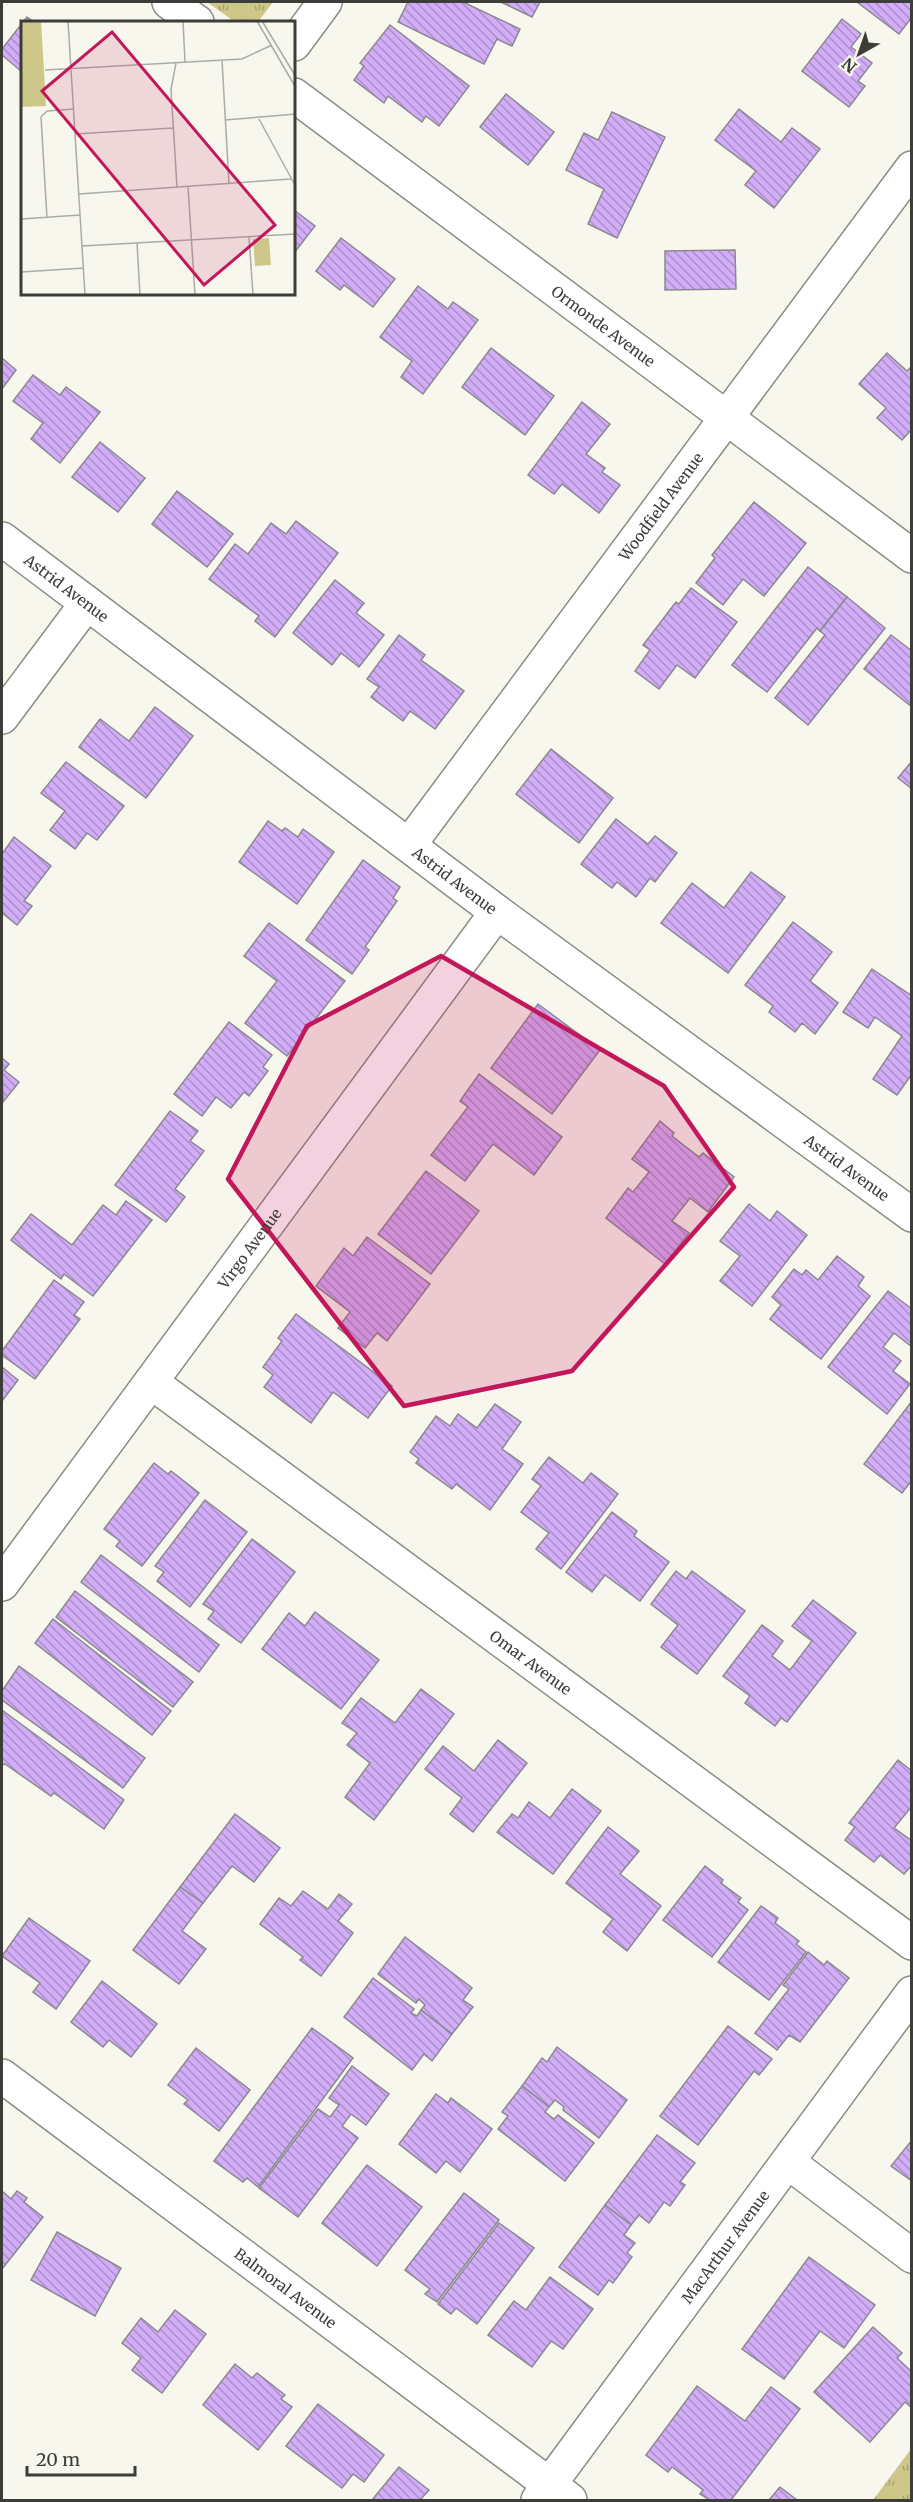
<svg xmlns="http://www.w3.org/2000/svg" width="913" height="2502" font-family="Merriweather,serif">
<style>
.park{fill:url(#park-tufts)}
.building{fill:url(#building-back-hatch);stroke:#8b888f;stroke-width:1.5}
.lines{fill:none;stroke-linecap:round;stroke-linejoin:round}
.minor-casing{stroke:#8d8c84;stroke-width:36}
.minor{stroke:#fff;stroke-width:33}
.marked{fill:#c2185b;fill-opacity:0.2;stroke:#c2185b;stroke-width:4.5;stroke-linejoin:round}
.labels{text-anchor:middle;dominant-baseline:central;stroke-width:4.5;stroke-linejoin:round;paint-order:stroke}
.street-label{font-size:15px;fill:#3c3c39;stroke:#f7f7ee}
.inset-road{fill:none;stroke:#acaca6;stroke-width:1.5}
.view{fill:#c2185b;fill-opacity:0.15;stroke:#c2185b;stroke-width:3}
.inset-edge{fill:none;stroke:#3c3c39;stroke-width:3}
</style>
<defs>
<pattern id="park-tufts" width="24" height="20" patternUnits="userSpaceOnUse" patternTransform="scale(1.5)"><rect width="24" height="20" fill="#cec78a"/><path d="M3 7l-1-3M5 7V3M7 7l1-3M15 17l-1-3M17 17v-4M19 17l1-3" fill="none" stroke="#a8a372"/></pattern>
<pattern id="building-back-hatch" width="6" height="6" patternUnits="userSpaceOnUse" patternTransform="scale(1.5)"><rect width="6" height="6" fill="#d3aef8"/><path d="M-1 5l2 2M0 0l6 6M5-1l2 2" fill="none" stroke="#ac8fca"/></pattern>
</defs>
<rect width="100%" height="100%" fill="#f7f7ee"/>
<g class="park">
<polygon points="207,2 273,2 258,22 235,22"/>
<polygon points="911,2449 911,2500 873,2500"/>
</g>
<g class="building">
<polygon points="408,2 463,2 520,29 512,46 497,39 484,64 398,22"/>
<polygon points="501,2 540,2 532,17"/>
<polygon points="857,2 912,2 912,17 899,34"/>
<polygon points="27,17 34,22 22,22 22,72 2,55 2,49"/>
<polygon points="842,19 861,34 851,47 872,63 858,81 865,86 849,107 802,71"/>
<polygon points="390,25 469,86 439,126 426,116 422,122 388,96 384,103 354,80 364,66 360,63"/>
<polygon points="506,94 554,132 528,165 480,127"/>
<polygon points="739,109 781,142 792,128 820,149 774,208 745,185 756,171 715,140"/>
<polygon points="612,112 665,137 617,238 588,224 604,189 566,170 584,133 598,140"/>
<polygon points="294,210 315,226 294,253"/>
<polygon points="341,238 395,279 373,307 344,285 340,290 316,271"/>
<polygon points="735,250 736,289 665,290 665,251"/>
<polygon points="418,286 448,309 453,302 478,320 423,394 401,377 412,361 380,337"/>
<polygon points="491,348 554,396 525,435 462,387"/>
<polygon points="887,353 907,371 912,366 912,429 902,440 877,418 886,408 859,384"/>
<polygon points="2,358 16,370 2,389"/>
<polygon points="33,375 60,395 66,387 100,412 60,463 31,439 43,423 13,401"/>
<polygon points="582,402 610,424 586,454 605,468 602,472 620,485 599,513 562,484 554,494 528,475"/>
<polygon points="100,442 145,478 118,512 72,477"/>
<polygon points="177,491 233,534 207,567 152,524"/>
<polygon points="754,502 806,543 764,596 743,579 723,605 696,583 715,558 712,555"/>
<polygon points="296,521 338,553 275,637 255,621 259,616 209,579 235,544 248,554 271,523 286,534"/>
<polygon points="808,567 847,597 820,631 817,628 767,692 732,665"/>
<polygon points="335,580 364,603 356,613 384,635 359,667 341,653 332,665 293,633"/>
<polygon points="691,588 737,622 695,678 677,665 659,689 635,671 650,650 643,645 676,602 679,604"/>
<polygon points="847,597 885,628 808,725 775,698 825,635 820,631"/>
<polygon points="399,635 425,655 421,660 464,691 435,729 410,711 403,721 371,697 379,687 367,679"/>
<polygon points="891,635 912,651 912,707 864,669"/>
<polygon points="155,707 193,736 146,798 79,747 100,719 129,741"/>
<polygon points="551,749 613,798 579,843 516,794"/>
<polygon points="912,761 912,789 898,778"/>
<polygon points="66,762 124,806 97,840 87,833 75,849 50,830 65,811 41,793"/>
<polygon points="616,819 648,844 655,836 677,853 655,882 650,878 636,897 617,882 612,888 581,864"/>
<polygon points="268,821 282,831 285,828 298,837 303,829 334,852 297,904 239,862"/>
<polygon points="14,837 51,866 24,901 32,906 17,925 2,913 2,854"/>
<polygon points="363,860 400,887 393,898 397,901 365,947 369,950 352,974 306,940"/>
<polygon points="751,872 785,897 728,973 661,923 692,883 724,908"/>
<polygon points="793,922 832,952 810,981 838,1003 815,1034 802,1023 795,1032 769,1012 773,1006 745,985"/>
<polygon points="269,923 345,981 287,1056 245,1023 277,981 244,956"/>
<polygon points="872,969 912,996 912,1074 897,1095 873,1079 902,1036 875,1017 868,1028 843,1012"/>
<polygon points="538,1004 600,1050 552,1114 491,1068"/>
<polygon points="229,1022 272,1055 263,1067 268,1071 249,1096 244,1092 231,1108 216,1097 202,1116 174,1094"/>
<polygon points="2,1058 9,1064 4,1070 19,1082 3,1102"/>
<polygon points="479,1074 562,1137 534,1175 493,1144 465,1181 431,1155 468,1107 460,1101"/>
<polygon points="170,1111 198,1131 190,1141 204,1151 175,1189 185,1197 166,1222 115,1185"/>
<polygon points="660,1121 674,1133 672,1136 699,1157 703,1153 734,1177 708,1212 690,1198 672,1221 689,1233 665,1264 606,1218 628,1188 633,1192 649,1172 632,1159"/>
<polygon points="426,1171 479,1211 431,1274 378,1234"/>
<polygon points="126,1201 152,1220 93,1296 64,1274 61,1279 11,1240 31,1214 72,1245 103,1205 116,1215"/>
<polygon points="749,1204 770,1221 777,1211 807,1235 752,1306 720,1281 740,1256 720,1241"/>
<polygon points="367,1237 430,1284 387,1341 377,1333 365,1348 338,1328 350,1312 316,1286 344,1248 353,1256"/>
<polygon points="837,1256 864,1277 858,1286 870,1296 821,1359 770,1319 781,1305 772,1297 794,1269 802,1275 806,1270 818,1280"/>
<polygon points="54,1280 84,1302 74,1315 80,1319 35,1379 2,1355 2,1351"/>
<polygon points="888,1291 912,1309 912,1347 894,1333 883,1347 901,1361 893,1371 910,1384 887,1414 828,1367"/>
<polygon points="296,1314 392,1386 368,1418 333,1392 311,1423 264,1387 273,1375 263,1367 282,1341 278,1338"/>
<polygon points="2,1367 18,1380 2,1401"/>
<polygon points="912,1401 912,1480 902,1493 864,1464"/>
<polygon points="495,1404 521,1422 502,1449 523,1464 490,1510 456,1484 452,1489 416,1463 419,1459 410,1452 436,1416 450,1426 458,1414 477,1428"/>
<polygon points="549,1457 583,1483 591,1473 618,1494 561,1569 536,1549 549,1533 521,1512 541,1486 532,1479"/>
<polygon points="154,1463 168,1474 171,1471 199,1493 142,1566 116,1546 120,1541 104,1529"/>
<polygon points="205,1500 247,1532 190,1607 157,1581 164,1572 155,1566"/>
<polygon points="612,1512 637,1531 634,1536 669,1562 640,1601 605,1575 592,1592 566,1572"/>
<polygon points="252,1539 295,1572 241,1643 208,1619 214,1611 203,1604"/>
<polygon points="101,1555 219,1645 199,1672 81,1582"/>
<polygon points="676,1571 686,1579 692,1571 745,1611 697,1674 661,1647 678,1625 651,1604"/>
<polygon points="75,1591 193,1682 173,1707 56,1617"/>
<polygon points="813,1600 856,1633 787,1722 781,1718 775,1726 745,1703 750,1696 723,1676 762,1625 783,1641 772,1656 790,1670 812,1641 792,1626"/>
<polygon points="315,1612 379,1660 341,1709 262,1649 289,1613 305,1626"/>
<polygon points="53,1619 171,1711 152,1735 35,1643"/>
<polygon points="19,1666 145,1758 123,1788 2,1700 2,1691"/>
<polygon points="421,1689 454,1714 374,1820 345,1797 370,1763 347,1745 357,1733 342,1723 361,1698 395,1723"/>
<polygon points="2,1710 124,1800 104,1829 54,1793 51,1796 5,1764 2,1765"/>
<polygon points="498,1740 527,1763 473,1832 450,1814 462,1798 425,1769 443,1746 474,1771"/>
<polygon points="898,1760 912,1771 912,1806 894,1828 912,1841 912,1865 904,1874 880,1855 874,1862 845,1840 855,1827 849,1823"/>
<polygon points="572,1789 601,1811 553,1874 497,1832 512,1814 518,1818 529,1802 550,1818"/>
<polygon points="235,1814 280,1848 254,1882 232,1866 203,1903 180,1887"/>
<polygon points="608,1827 639,1851 620,1874 661,1906 627,1951 603,1932 613,1919 566,1883"/>
<polygon points="705,1866 723,1880 721,1883 741,1898 738,1902 748,1910 712,1957 663,1920"/>
<polygon points="180,1887 203,1903 182,1931 206,1949 179,1984 133,1950"/>
<polygon points="303,1891 328,1909 339,1894 352,1904 338,1921 353,1933 321,1976 300,1960 303,1957 260,1924 279,1898 291,1906"/>
<polygon points="761,1906 778,1918 775,1923 799,1941 796,1944 806,1952 769,2000 718,1962"/>
<polygon points="29,1918 90,1961 56,2009 33,1992 40,1983 2,1956"/>
<polygon points="405,1937 472,1988 463,2000 473,2007 452,2034 421,2010 425,2005 419,1999 416,2003 378,1974"/>
<polygon points="808,1952 824,1965 827,1961 849,1978 800,2042 789,2035 777,2050 755,2033 789,1989 783,1985"/>
<polygon points="373,1978 414,2009 411,2013 417,2016 421,2010 452,2034 432,2061 424,2054 412,2070 344,2017"/>
<polygon points="102,1981 157,2024 131,2057 109,2040 103,2047 71,2022"/>
<polygon points="728,2026 772,2059 759,2075 754,2071 698,2145 660,2116"/>
<polygon points="312,2028 353,2058 258,2187 247,2178 243,2182 214,2161"/>
<polygon points="557,2047 627,2100 599,2138 563,2110 564,2107 555,2100 549,2107 522,2086 542,2058 547,2062"/>
<polygon points="196,2048 250,2090 219,2131 184,2104 188,2100 168,2085"/>
<polygon points="352,2066 389,2094 366,2125 351,2114 342,2126 358,2138 298,2217 259,2188 318,2109 330,2117 339,2105 329,2098"/>
<polygon points="522,2086 549,2107 545,2112 554,2119 558,2115 594,2143 565,2181 498,2129 508,2116 502,2112"/>
<polygon points="436,2094 448,2103 451,2098 492,2129 460,2172 446,2161 436,2173 399,2144"/>
<polygon points="657,2135 695,2163 680,2182 685,2185 670,2206 664,2202 649,2223 639,2215 631,2225 605,2205"/>
<polygon points="912,2140 912,2181 891,2166"/>
<polygon points="367,2165 422,2207 377,2266 322,2223"/>
<polygon points="2,2191 11,2199 17,2191 27,2198 24,2202 43,2217 2,2269"/>
<polygon points="464,2193 499,2220 437,2302 425,2294 430,2289 405,2270"/>
<polygon points="605,2205 631,2225 624,2235 635,2243 627,2253 632,2257 613,2283 609,2280 598,2295 559,2267"/>
<polygon points="499,2223 534,2248 477,2324 456,2308 451,2314 438,2304"/>
<polygon points="57,2232 121,2268 95,2316 31,2280"/>
<polygon points="809,2257 875,2305 844,2348 820,2331 784,2379 742,2349"/>
<polygon points="550,2277 593,2309 563,2349 551,2341 532,2367 488,2335 514,2301 526,2310"/>
<polygon points="175,2310 206,2334 162,2393 132,2370 141,2358 122,2343 141,2318 158,2332"/>
<polygon points="873,2327 902,2353 897,2358 912,2372 912,2408 905,2402 870,2442 814,2392"/>
<polygon points="235,2364 252,2378 257,2373 285,2395 281,2399 292,2407 258,2450 203,2405"/>
<polygon points="697,2386 745,2421 771,2387 800,2409 731,2500 710,2500 700,2494 703,2490 672,2467 668,2472 646,2455"/>
<polygon points="318,2404 384,2455 364,2482 353,2474 342,2488 286,2446"/>
<polygon points="399,2467 429,2490 420,2500 372,2500"/>
<polygon points="780,2487 797,2500 769,2500"/>
</g>
<g class="lines">
<defs>
<g id="minor">
<polyline points="169,2 197,22"/>
<polyline points="294,44 325,2"/>
<path id="s1" d="M 294,95 L 912,556"/>
<path id="s2" d="M 2,539 L 497,912 L 912,1215"/>
<polyline points="2,717 87,603"/>
<path id="s3" d="M 409,845 L 912,168"/>
<path id="s4" d="M 151,1382 L 912,1943"/>
<path id="s5" d="M 2,1584 L 497,912"/>
<path id="s6" d="M 2,2076 L 570,2500"/>
<polyline points="788,2162 912,2256"/>
<path id="s7" d="M 538,2500 L 912,1993"/>
</g>
</defs>
<use href="#minor" class="minor-casing"/>
<use href="#minor" class="minor"/>
</g>
<path class="marked" d="M 441,956 L 664,1086 L 734,1187 L 572,1371 L 404,1406 L 228,1179 L 307,1026 Z"/>
<g class="labels">
<g class="street-label">
<text stroke="none"><textPath href="#s1" startOffset="386">Ormonde Avenue</textPath></text>
<text stroke="none"><textPath href="#s3" startOffset="422">Woodfield Avenue</textPath></text>
<text stroke="none"><textPath href="#s2" startOffset="81">Astrid Avenue</textPath></text>
<text stroke="none"><textPath href="#s2" startOffset="567">Astrid Avenue</textPath></text>
<text stroke="none"><textPath href="#s2" startOffset="1053">Astrid Avenue</textPath></text>
<text stroke="none"><textPath href="#s5" startOffset="417">Virgo Avenue</textPath></text>
<text stroke="none"><textPath href="#s4" startOffset="472">Omar Avenue</textPath></text>
<text stroke="none"><textPath href="#s7" startOffset="315">MacArthur Avenue</textPath></text>
<text stroke="none"><textPath href="#s6" startOffset="354">Balmoral Avenue</textPath></text>
</g>
</g>
<g transform="translate(21 21)">
<rect width="274" height="274" fill="#f7f7ee"/>
<path d="M 0,0 L 20,0 L 25,85 L 0,86 ZM 248,217 L 250,244 L 234,245 L 232,218 Z" fill="#cec78a"/>
<path class="inset-road" d="M 47,0 L 64,274M 162,0 L 164,41M 236,0 L 275,67M 241,0 L 275,56M 201,39 L 208,163M 155,42 L 150,68 L 156,166M 24,49 L 221,38 L 251,24M 238,98 L 275,166M 204,99 L 275,93M 54,113 L 152,107M 167,166 L 174,274M 58,173 L 270,158M 26,197 L 20,96 L 26,90 L 53,88M 0,198 L 59,194M 228,216 L 232,274M 116,222 L 119,274M 61,225 L 275,213M 0,251 L 63,247"/>
<path class="view" d="M 91,11 L 254,204 L 183,264 L 21,70 Z"/>
<rect width="274" height="274" class="inset-edge"/>
</g>
<rect width="913" height="2502" fill="none" stroke="#3c3c39" stroke-width="6"/>
<g transform="translate(859 54) rotate(220)" stroke="#f7f7ee" stroke-width="4.5" paint-order="stroke">
<path d="M0-4.5L10 22L0 15L-10 22Z" fill="#3c3c39"/>
<text y="-9" font-size="16" font-weight="bold" text-anchor="middle" fill="#3c3c39">N</text>
</g>
<path d="M27 2466v9h108v-9" fill="none" stroke="#3c3c39" stroke-width="3"/>
<text x="36" y="2466" font-size="18" fill="#3c3c39" stroke="#f7f7ee" stroke-width="4.5" paint-order="stroke">20 m</text>
</svg>
